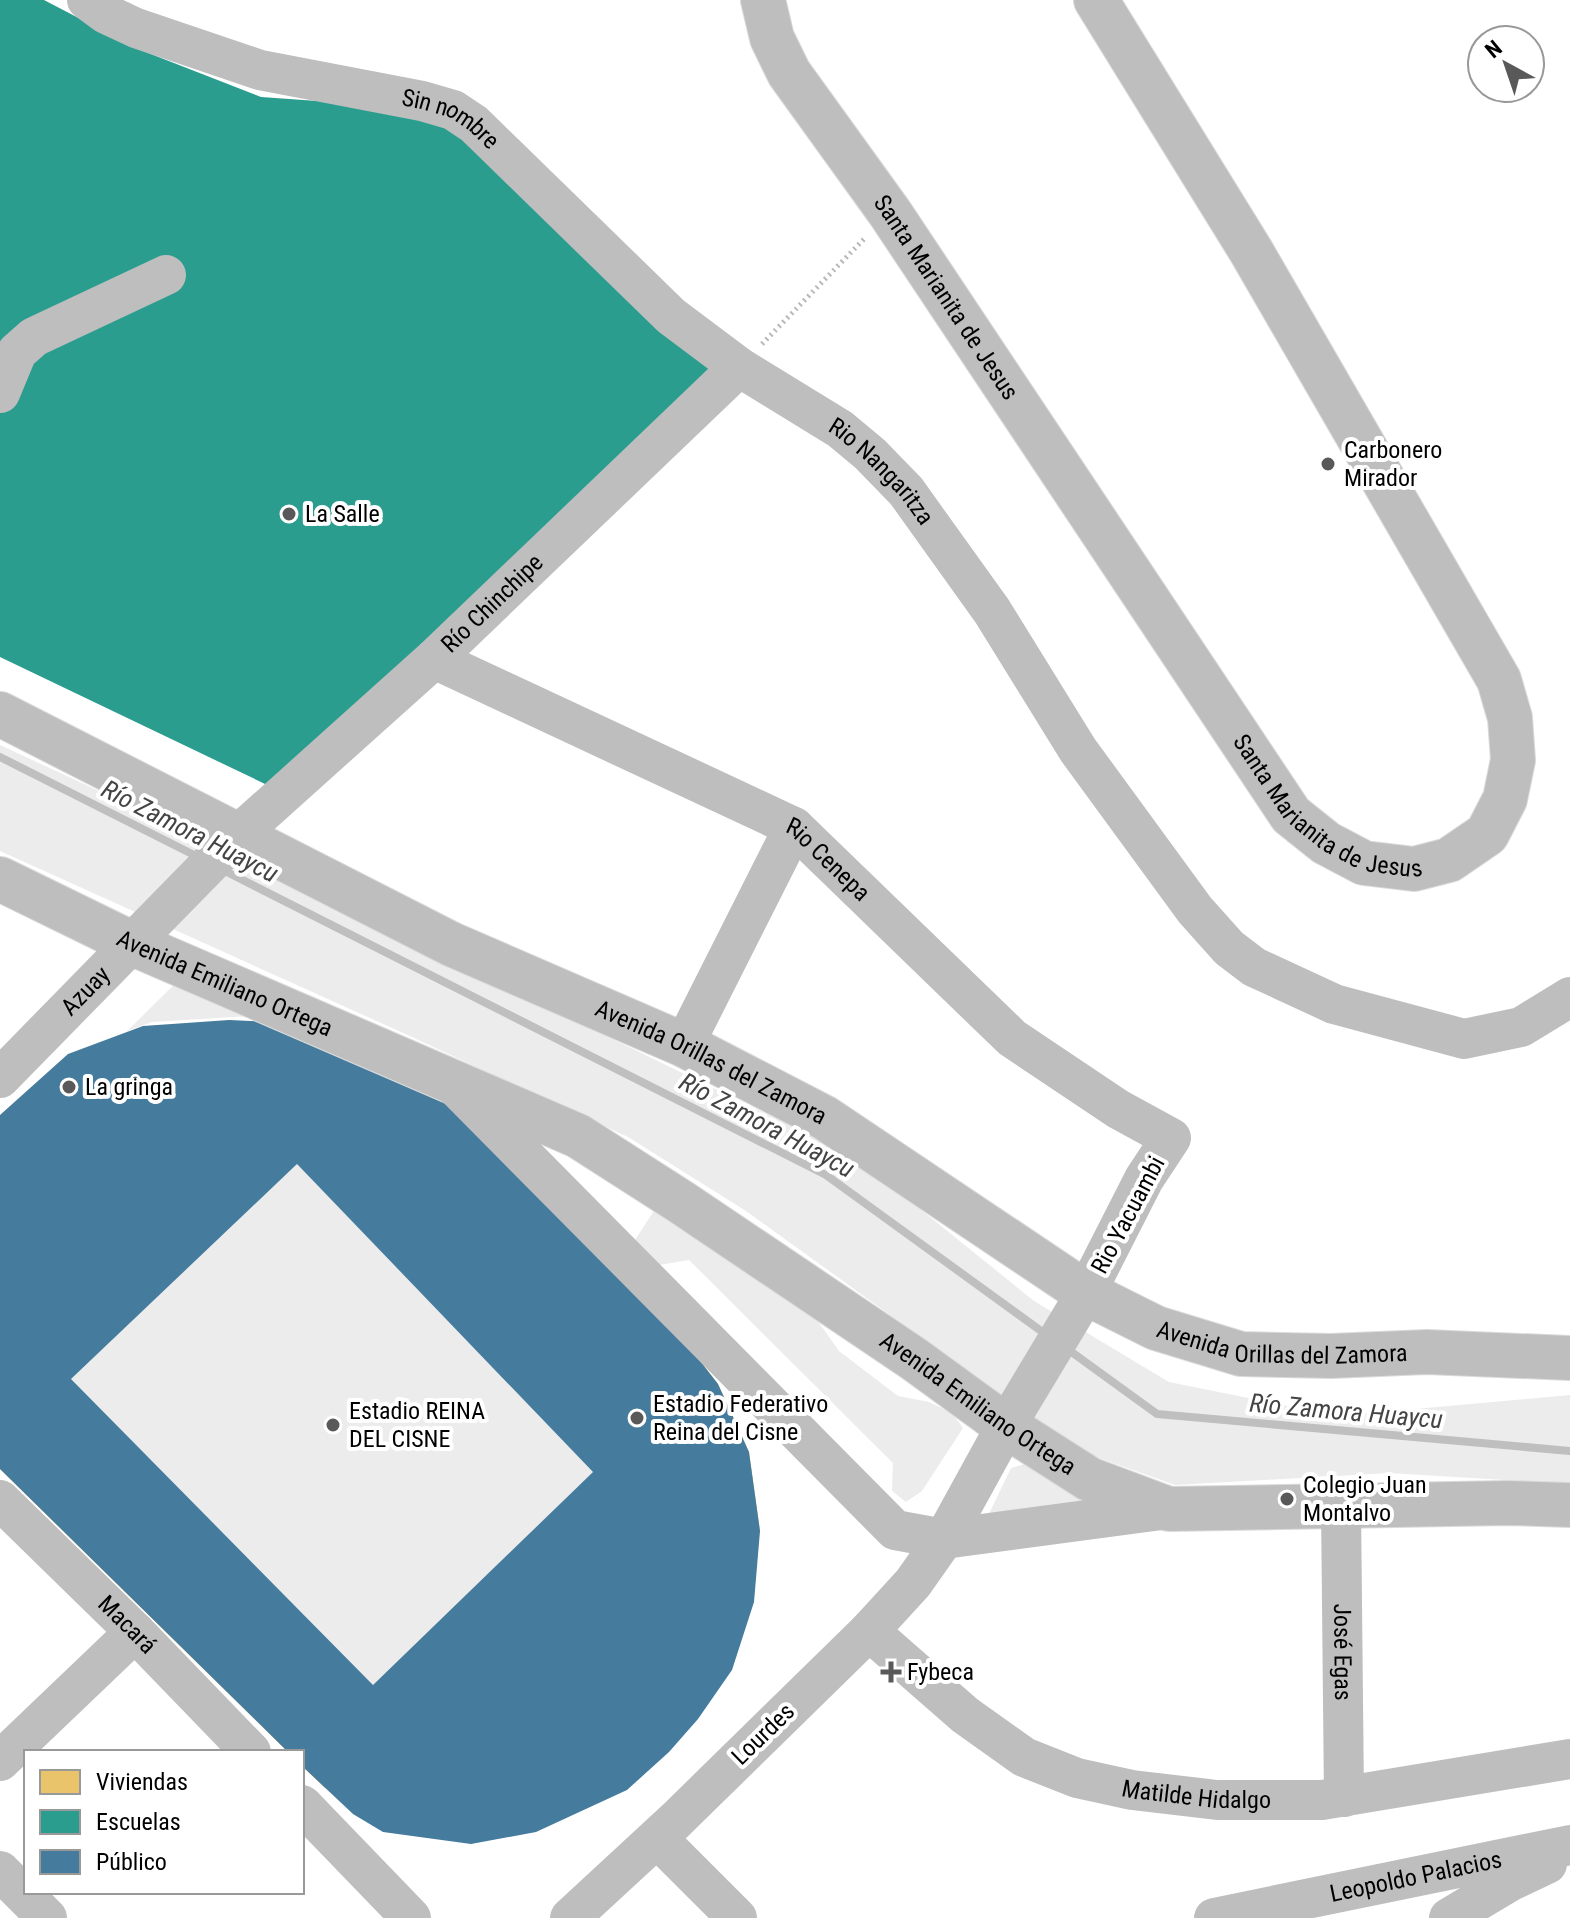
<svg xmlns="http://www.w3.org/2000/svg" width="1570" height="1918" font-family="'Roboto Condensed',sans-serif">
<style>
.green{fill:#ececec}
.homes{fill:#e9c46a}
.schools{fill:#2a9d8f}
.public{fill:#457b9d;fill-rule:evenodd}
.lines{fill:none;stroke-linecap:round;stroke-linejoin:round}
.stream{stroke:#bfbfbf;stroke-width:8}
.major-casing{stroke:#dbdbdb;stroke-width:46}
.path{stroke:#b9b9b9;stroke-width:5;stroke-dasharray:2 4;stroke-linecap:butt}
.minor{stroke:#bebebe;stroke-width:40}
.major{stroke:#bebebe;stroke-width:44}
.poi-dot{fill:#595959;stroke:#fff;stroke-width:3}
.labels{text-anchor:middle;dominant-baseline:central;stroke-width:8;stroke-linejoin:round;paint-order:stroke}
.street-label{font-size:24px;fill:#000;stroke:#fff}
.poi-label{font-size:24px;fill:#000;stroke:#fff;text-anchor:start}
.water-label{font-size:26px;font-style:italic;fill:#444;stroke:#fff}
</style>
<rect width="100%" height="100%" fill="#fff"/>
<g class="green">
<polygon points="0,745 194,835 857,1158 1034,1301 1169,1382 1337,1416 1570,1395 1570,1484 1389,1473 1175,1485 1077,1450 746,1211 628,1137 401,1032 0,851"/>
<polygon points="180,979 250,1016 152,1022 127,1031"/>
<polygon points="297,1164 593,1472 373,1685 71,1379"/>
<polygon points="657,1206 810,1310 839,1351 898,1396 929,1402 952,1413 963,1428 922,1491 906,1502 892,1491 893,1463 689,1260 659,1265 635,1240"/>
<polygon points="1029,1463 1087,1502 987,1518 1011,1468"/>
</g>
<g class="homes">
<polygon points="255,1021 289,1023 401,1068 450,1106 666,1317 718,1384 749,1452 760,1531 702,1521 694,1457 673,1406 626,1353 417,1144 373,1112 318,1080 253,1071"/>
<polygon points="16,1427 350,1761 325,1788 302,1766 302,1752 288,1752 0,1469 0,1445"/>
</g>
<polygon class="schools" points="0,0 44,0 138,49 261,97 360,104 450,121 725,371 284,793 0,657"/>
<path class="public" d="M 229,1020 L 289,1023 L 401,1068 L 450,1106 L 666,1317 L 718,1384 L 749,1452 L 760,1531 L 754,1602 L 732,1670 L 698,1719 L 669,1752 L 627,1790 L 536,1832 L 471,1844 L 383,1832 L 353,1814 L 302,1766 L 302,1752 L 288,1752 L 0,1469 L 0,1115 L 68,1054 L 143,1026 ZM 297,1164 L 593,1472 L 373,1685 L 71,1379 Z"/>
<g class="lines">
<g class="stream">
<polyline points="0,757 200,858"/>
<polyline points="219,868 826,1175 1048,1336"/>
<polyline points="1066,1348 1157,1414 1570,1451"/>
</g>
<defs>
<g id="major">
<path id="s8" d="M 763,0 L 772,38 L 789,73 L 890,213 L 1291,815 L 1326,843 L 1364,863 L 1414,869 L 1449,860 L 1487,834 L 1505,799 L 1513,760 L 1510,718 L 1499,680 L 1251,251 L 1096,0"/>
<path id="s9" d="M 0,714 L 451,944 L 684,1045 L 825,1118 L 1086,1293 L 1156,1328 L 1241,1354 L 1331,1356 L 1427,1352 L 1570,1358"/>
<path id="s10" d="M 0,879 L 131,943 L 578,1136 L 681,1202 L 914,1359 L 1006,1426 L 1089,1479 L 1169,1509 L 1507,1503 L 1570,1505"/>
</g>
</defs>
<use href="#major" class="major-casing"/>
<polyline class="path" points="762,344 864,239"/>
<g class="minor">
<path id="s1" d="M 87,0 L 106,14 L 136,28 L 260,70 L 422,101 L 453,110 L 474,124 L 671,316 L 739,367 L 840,429 L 870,454 L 906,491 L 992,611 L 1078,750 L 1195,910 L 1229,948 L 1254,967 L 1334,1004 L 1464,1039 L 1521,1027 L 1570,997"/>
<polyline points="0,393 17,352 34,337 166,275"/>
<path id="s2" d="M 434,659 L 794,827 L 1012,1038 L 1118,1109 L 1171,1138 L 1144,1179 L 1086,1293 L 1006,1426 L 944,1539 L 913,1583 L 869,1631 L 676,1820 L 570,1918"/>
<polyline points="684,1045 794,827"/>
<path id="s3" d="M 0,1078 L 239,834 L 434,659 L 739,367"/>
<polyline points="454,1085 895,1530 944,1539 1169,1509"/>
<path id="s4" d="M 0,1500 L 135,1632 L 251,1752"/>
<path id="s5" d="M 1341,1506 L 1344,1797"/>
<path id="s6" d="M 869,1631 L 965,1715 L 1024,1757 L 1077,1778 L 1132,1790 L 1217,1800 L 1322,1800 L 1570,1759"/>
<polyline points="0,1761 135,1632"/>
<polyline points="302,1805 411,1918"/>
<polyline points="657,1838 737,1918"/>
<polyline points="0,1871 47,1918"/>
<path id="s7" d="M 1214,1918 L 1570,1845"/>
<polyline points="1449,1918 1509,1882 1547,1864"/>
</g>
<use href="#major" class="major"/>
</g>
<g class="poi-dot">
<circle cx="1328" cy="464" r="8"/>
<circle cx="289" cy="514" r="8"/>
<circle cx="69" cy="1087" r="8"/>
<circle cx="637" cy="1418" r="8"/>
<circle cx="333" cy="1425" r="8"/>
<circle cx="1287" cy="1499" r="8"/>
<path d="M887 1660h8v8h8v8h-8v8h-8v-8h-8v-8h8z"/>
</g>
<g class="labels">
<g class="street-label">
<text stroke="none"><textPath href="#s1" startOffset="386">Sin nombre</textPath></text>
<text stroke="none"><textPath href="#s8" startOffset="352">Santa Marianita de Jesus</textPath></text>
<text stroke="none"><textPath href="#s1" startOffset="948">Rio Nangaritza</textPath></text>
<text stroke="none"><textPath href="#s3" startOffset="684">Río Chinchipe</textPath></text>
<text stroke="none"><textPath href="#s8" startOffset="1000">Santa Marianita de Jesus</textPath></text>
<text stroke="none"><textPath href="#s2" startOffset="444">Rio Cenepa</textPath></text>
<text stroke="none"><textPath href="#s10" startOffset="248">Avenida Emiliano Ortega</textPath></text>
<text stroke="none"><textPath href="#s3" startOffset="122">Azuay</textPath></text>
<text stroke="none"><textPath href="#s9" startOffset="792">Avenida Orillas del Zamora</textPath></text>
<text transform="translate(1128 1215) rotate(-62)">Rio Yacuambi</text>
<text stroke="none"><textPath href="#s9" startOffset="1440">Avenida Orillas del Zamora</textPath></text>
<text stroke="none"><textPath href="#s10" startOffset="1114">Avenida Emiliano Ortega</textPath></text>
<text stroke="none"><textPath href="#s4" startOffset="178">Macará</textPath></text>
<text stroke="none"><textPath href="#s5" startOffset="146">José Egas</textPath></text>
<text transform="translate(763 1734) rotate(-44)">Lourdes</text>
<text stroke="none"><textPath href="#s6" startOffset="378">Matilde Hidalgo</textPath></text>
<text stroke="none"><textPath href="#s7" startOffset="206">Leopoldo Palacios</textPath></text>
</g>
<g class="poi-label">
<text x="1344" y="450">Carbonero<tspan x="1344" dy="28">Mirador</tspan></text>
<text x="305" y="514">La Salle</text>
<text x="85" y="1087">La gringa</text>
<text x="653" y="1404">Estadio Federativo<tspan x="653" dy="28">Reina del Cisne</tspan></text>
<text x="349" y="1411">Estadio REINA<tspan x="349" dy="28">DEL CISNE</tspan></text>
<text x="1303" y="1485">Colegio Juan<tspan x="1303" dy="28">Montalvo</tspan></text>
<text x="907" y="1672">Fybeca</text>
</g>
<g class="water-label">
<text transform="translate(190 831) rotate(27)">Río Zamora Huaycu</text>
<text transform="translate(767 1125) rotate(28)">Río Zamora Huaycu</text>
<text transform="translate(1346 1411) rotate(5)">Río Zamora Huaycu</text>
</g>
</g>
<rect x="24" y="1750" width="280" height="144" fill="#ffffff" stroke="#999999" stroke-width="2"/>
<rect x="40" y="1770" width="40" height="24" fill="#e9c46a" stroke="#999999" stroke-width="2"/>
<text x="96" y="1790" font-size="24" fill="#000000">Viviendas</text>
<rect x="40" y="1810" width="40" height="24" fill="#2a9d8f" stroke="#999999" stroke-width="2"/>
<text x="96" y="1830" font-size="24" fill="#000000">Escuelas</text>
<rect x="40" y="1850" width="40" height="24" fill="#457b9d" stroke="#999999" stroke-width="2"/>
<text x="96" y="1870" font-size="24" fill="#000000">Público</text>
<g transform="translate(1506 64) rotate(320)"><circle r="38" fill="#ffffff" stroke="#999999" stroke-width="2"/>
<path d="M0-6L14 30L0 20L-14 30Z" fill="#595959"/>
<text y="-12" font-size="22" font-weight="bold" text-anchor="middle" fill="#000000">N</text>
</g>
</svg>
